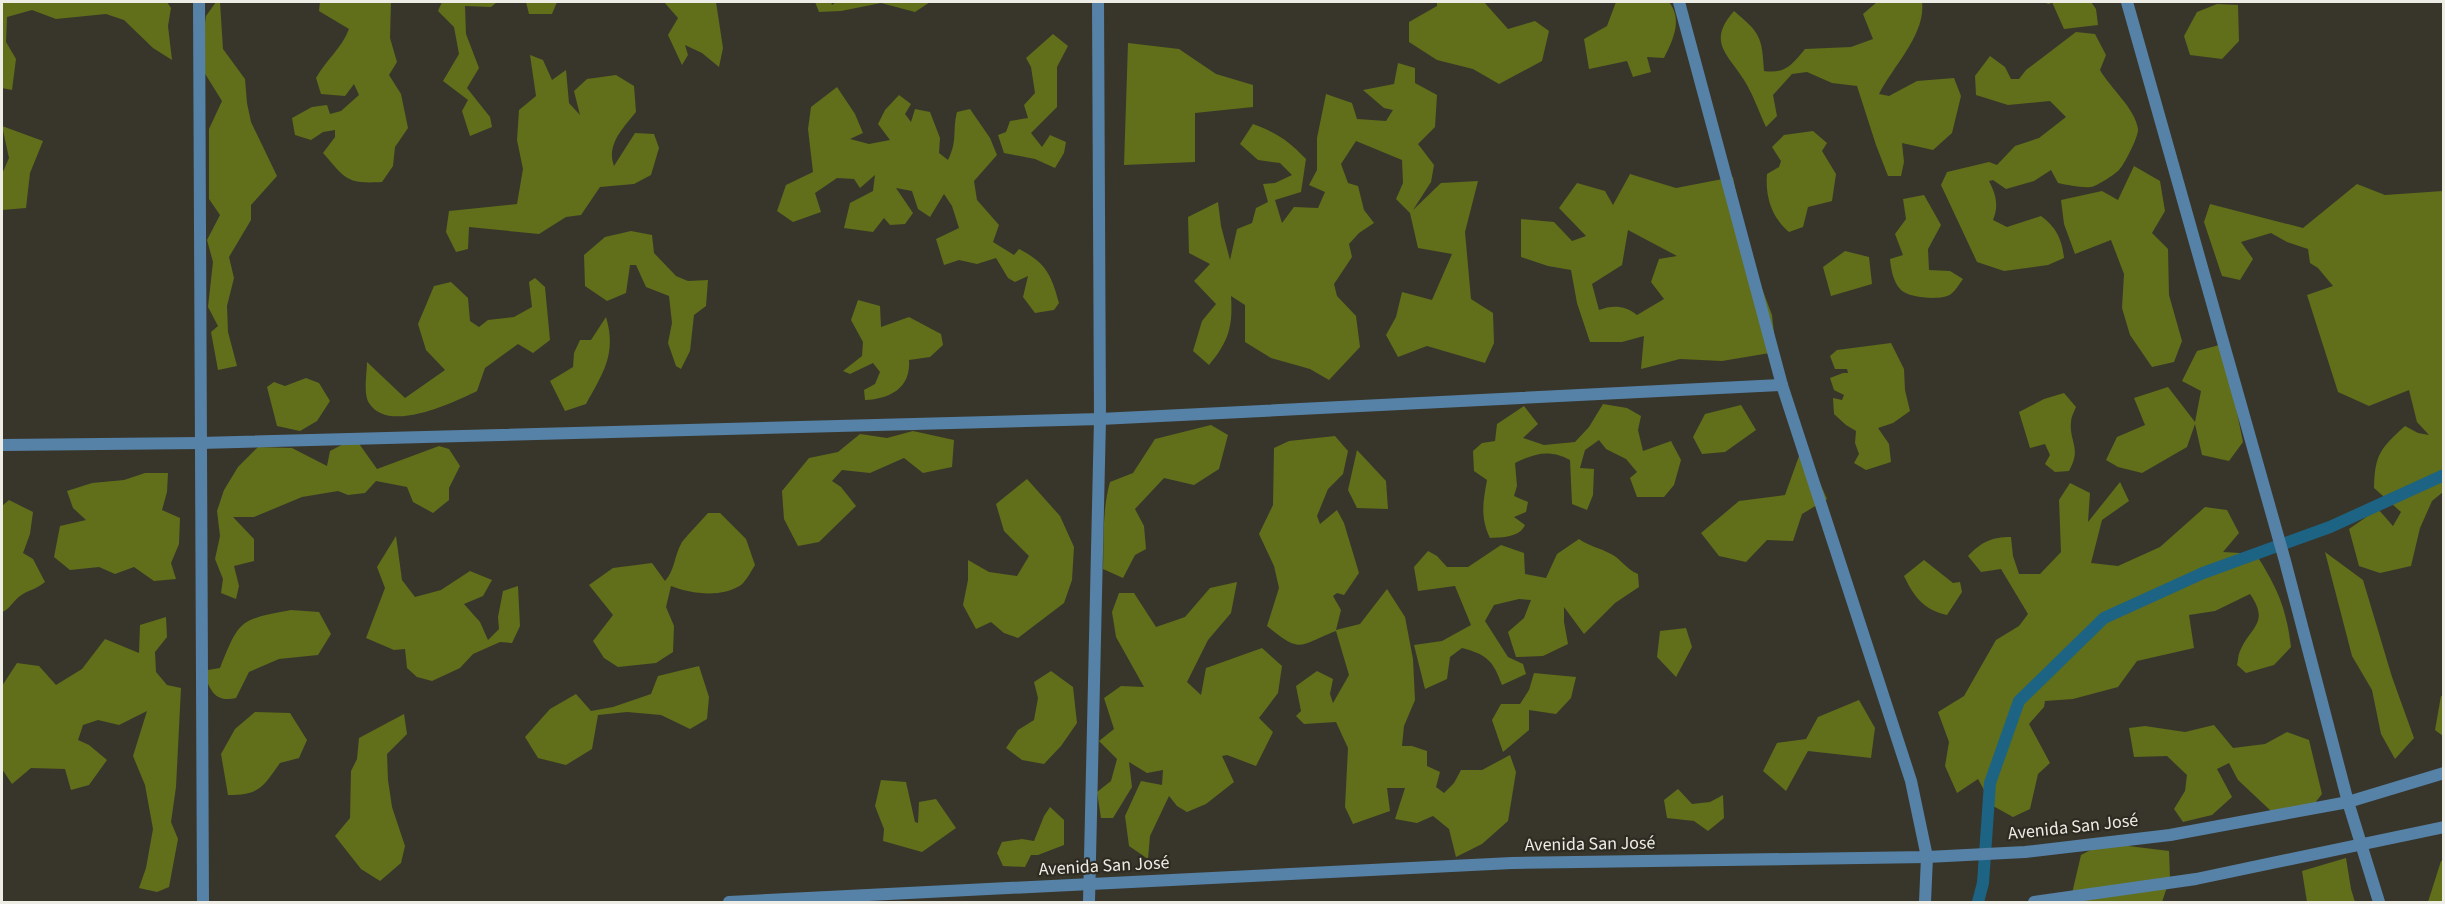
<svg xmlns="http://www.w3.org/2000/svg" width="2445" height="904" font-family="'Source Sans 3',sans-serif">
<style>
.forest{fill:#616e1a;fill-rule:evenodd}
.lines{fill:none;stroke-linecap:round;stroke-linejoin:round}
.stream{stroke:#1d6484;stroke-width:12}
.street{stroke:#5682a7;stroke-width:12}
.labels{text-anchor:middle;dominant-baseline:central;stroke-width:4.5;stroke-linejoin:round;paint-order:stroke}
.street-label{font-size:18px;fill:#edece5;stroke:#2e2c22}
</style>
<rect width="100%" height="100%" fill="#38362b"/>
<g class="forest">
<polygon points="2,2 167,2 171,8 168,26 172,60 153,48 124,20 106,14 56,19 32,10 7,17 6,42 16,59 12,90 2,88"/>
<polygon points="216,2 220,2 223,49 245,79 247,103 251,122 277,176 251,205 251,220 229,257 234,278 227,306 228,332 237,366 218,370 211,332 218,326 208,307 213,262 207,240 220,215 209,199 209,129 222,101 199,64 206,16"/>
<path d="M 320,2 L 391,2 L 390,38 L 397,62 L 389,75 L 401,94 L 408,128 L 395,147 L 393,166 L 382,182 C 346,184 346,179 323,153 L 335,137 L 335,130 L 323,132 L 311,140 L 295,135 L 292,118 L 312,107 L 327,105 L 330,114 L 341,111 L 359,95 L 354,84 L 345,96 L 321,94 L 316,78 C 326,60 342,48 349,29 L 319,11 Z"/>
<polygon points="442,2 497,2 491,7 465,6 466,34 479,68 467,88 490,117 492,127 470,136 462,111 468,100 443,81 459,54 454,27 438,11"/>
<polygon points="526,2 557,2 552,14 529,14"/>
<polygon points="664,2 716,2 723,48 719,67 702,53 685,45 688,55 682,65 668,35 678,18"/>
<polygon points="815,2 831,2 832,5 836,2 930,2 915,12 881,3 841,11 819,12"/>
<polygon points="1437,2 1484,2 1508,29 1535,21 1549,31 1542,61 1499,84 1473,69 1437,60 1409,42 1409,22 1437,6"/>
<path d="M 1616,2 L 1669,2 C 1683,20 1673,40 1664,58 L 1647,57 L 1651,72 L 1633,77 L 1627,61 L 1589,69 L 1584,39 L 1607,26 Z"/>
<path d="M 1877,2 L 1922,2 C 1926,34 1893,66 1879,94 L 1889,96 L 1917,81 L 1954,78 L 1961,96 L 1952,133 L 1933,150 L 1902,143 L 1904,162 L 1901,176 L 1888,176 L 1876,145 L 1857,86 L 1832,83 L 1807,72 L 1792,74 L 1773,95 L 1777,116 L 1766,127 C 1759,112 1753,94 1744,80 C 1727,53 1707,42 1734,11 C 1760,33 1762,36 1764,71 C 1785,74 1792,65 1805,49 L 1851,47 L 1873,39 L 1863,14 Z"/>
<polygon points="2042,2 2091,2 2096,9 2098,25 2064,29 2052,2 2049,4"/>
<polygon points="2217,4 2238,5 2239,41 2222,59 2190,55 2184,36 2197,12"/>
<path d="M 2076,32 L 2095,34 L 2106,55 L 2100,70 C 2110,88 2135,108 2138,129 C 2139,136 2124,165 2119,170 C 2114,175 2097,186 2091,187 C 2081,188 2068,185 2058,183 L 2051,170 L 2034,181 L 2006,189 L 1993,180 L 1989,181 C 1996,195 1999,205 1993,220 L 2007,227 L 2041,216 C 2056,227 2062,239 2064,258 L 2048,265 L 2004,271 L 1977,262 L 1941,185 L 1947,172 L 1989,162 L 1997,165 L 2015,146 L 2039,138 L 2066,117 L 2050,101 L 2008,105 L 1976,95 L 1975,76 L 1990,56 L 2005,67 L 2011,79 L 2019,79 L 2026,70 Z"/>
<polygon points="1053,34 1068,46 1057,67 1057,107 1031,133 1042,147 1050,135 1066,142 1064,153 1055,168 1035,159 1004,153 998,135 1006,132 1010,121 1028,118 1024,105 1035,93 1031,67 1026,58"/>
<polygon points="1128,43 1179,49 1216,74 1253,85 1253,107 1195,113 1195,162 1124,165"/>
<path d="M 530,55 L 543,60 L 552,80 L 566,70 L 569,103 L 580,115 L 574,91 L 587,79 L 616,75 L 634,86 L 636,112 C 623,128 606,145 614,166 L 635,133 L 654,134 L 659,148 L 651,175 L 634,184 L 600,187 L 581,215 L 566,217 L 539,234 L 469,227 L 468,249 L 456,252 L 446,232 L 449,211 L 517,204 L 523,169 L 517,140 L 519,110 L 536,96 Z"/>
<path d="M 1398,63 L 1415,68 L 1415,83 L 1437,95 L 1435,127 L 1418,144 L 1434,165 L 1431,182 L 1413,210 L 1441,183 L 1478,181 L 1465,232 L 1471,299 L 1493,313 L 1494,343 L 1485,363 L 1427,346 L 1398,357 L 1386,335 L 1396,317 L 1402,292 L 1432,300 L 1452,254 L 1418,248 L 1410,213 L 1396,199 L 1403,183 L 1402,160 L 1356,141 L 1341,164 L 1348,183 L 1358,186 L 1364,210 L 1374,223 L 1359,233 L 1349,244 L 1352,257 L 1334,284 L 1337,296 L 1356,316 L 1360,347 L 1329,380 L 1310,369 L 1271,358 L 1245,342 L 1245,305 L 1231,296 C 1233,326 1229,341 1209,365 L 1193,351 L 1202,321 L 1216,304 L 1194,281 L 1210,264 L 1189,253 L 1188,217 L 1218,202 L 1221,226 L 1230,260 L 1237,229 L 1252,223 L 1256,208 L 1268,202 L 1263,184 L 1275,183 L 1292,175 L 1280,163 L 1258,160 L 1240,144 L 1253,124 C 1277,133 1288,140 1306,159 L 1301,192 L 1275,200 L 1282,223 L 1294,207 L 1318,208 L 1325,192 L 1309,185 L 1317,170 L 1317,138 L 1326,94 L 1352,103 L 1357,119 L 1386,121 L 1393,110 L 1384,108 L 1363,90 L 1394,84 Z"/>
<path d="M 837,87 L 855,114 L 863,133 L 850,139 L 869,144 L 890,140 L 878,124 L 885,110 L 899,95 L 911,104 L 905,114 L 911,122 L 915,109 L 930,112 L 940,138 L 939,153 L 948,160 C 958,140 952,132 957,112 L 970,109 L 990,138 L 997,155 L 974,181 L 977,200 L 999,225 L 993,242 L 1014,255 L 1019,249 C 1046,263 1051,274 1059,303 L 1054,310 L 1035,313 L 1023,297 L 1028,276 L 1015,282 L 1008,278 L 996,258 L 977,264 L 959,260 L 944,265 L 936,239 L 959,228 L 952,206 L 944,194 L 930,217 L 918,209 L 912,191 L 896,188 L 913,213 L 905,224 L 890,225 L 884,218 L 873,232 L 844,228 L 850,203 L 873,191 L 875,175 L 860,188 L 854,179 L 837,178 L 815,193 L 821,212 L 793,222 L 777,211 L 786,185 L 813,172 L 808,129 L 811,107 Z"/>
<polygon points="2,126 43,141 30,173 26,208 2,210 2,174 9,158"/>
<path d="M 1813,131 L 1827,143 L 1822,151 L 1836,174 L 1832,201 L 1808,207 L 1803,227 L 1789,232 C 1772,218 1765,197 1767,174 L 1779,167 L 1781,161 L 1772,147 L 1784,135 Z"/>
<polygon points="2134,166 2160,181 2165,211 2152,233 2168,249 2169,295 2182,341 2174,362 2152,367 2130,335 2122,308 2124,274 2111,240 2075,254 2064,224 2061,200 2102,191 2118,200"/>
<path d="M 1630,174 L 1676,188 L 1733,177 L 1746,246 L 1772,315 L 1776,352 L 1722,361 L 1680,359 L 1641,369 L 1644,336 L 1622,342 L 1590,342 L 1577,303 L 1571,270 L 1548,266 L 1521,257 L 1521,219 L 1554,222 L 1572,241 L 1586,236 L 1559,208 L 1577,183 L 1605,191 L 1613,205 ZM 1628,230 L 1677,256 L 1659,259 L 1651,282 L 1664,299 L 1637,315 C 1625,305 1612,305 1599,310 L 1592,284 L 1622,265 Z"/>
<path d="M 2357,184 L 2385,195 L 2443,191 L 2443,492 L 2432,501 L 2420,528 L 2411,566 L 2380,573 L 2359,566 L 2349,529 L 2378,509 L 2393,526 L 2401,512 L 2374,488 C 2375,454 2380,449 2405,426 L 2418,433 L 2429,435 L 2417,422 L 2409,390 L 2369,406 L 2338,392 L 2307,295 L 2333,286 L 2318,268 L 2310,263 L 2308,249 L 2287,242 L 2271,233 L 2241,242 L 2253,259 L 2240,280 L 2222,276 L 2204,222 L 2210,204 L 2303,228 Z"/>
<path d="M 1924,195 L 1941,225 L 1928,249 L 1929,270 L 1950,271 L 1963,279 C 1959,284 1956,290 1951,294 C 1942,301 1909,298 1901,290 C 1893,282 1891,269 1890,259 L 1903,255 L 1895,234 L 1906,219 L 1903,199 Z"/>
<polygon points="631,231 652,235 654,253 676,276 688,281 708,280 706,306 694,315 690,351 681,369 676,366 668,343 672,323 669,296 646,287 636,265 630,265 626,293 607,301 585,286 584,255 605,237"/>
<polygon points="1845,251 1869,257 1872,284 1831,296 1823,267"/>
<path d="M 535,278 L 545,287 L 550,340 L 533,353 L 518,344 L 485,368 L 477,391 C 452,403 388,434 369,403 C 363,394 367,373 367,362 L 405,398 L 445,370 L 426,350 L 418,324 L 434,286 L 451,282 L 468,298 L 470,321 L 479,327 L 488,320 L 514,317 L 532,307 L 529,282 Z"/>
<path d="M 858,300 L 880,306 L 881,327 L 909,317 L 941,334 L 943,345 L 930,357 L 909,360 C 911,388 890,399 865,400 L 864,390 L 875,384 L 880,372 L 873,363 L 850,374 L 843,371 L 862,356 L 863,342 L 851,320 Z"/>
<path d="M 606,317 C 617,354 603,373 586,404 L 565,411 L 550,381 L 573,367 L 574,353 L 580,340 L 591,340 Z"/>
<polygon points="1891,343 1904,369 1905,390 1910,411 1893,423 1878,428 1889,444 1891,462 1866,470 1854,463 1859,454 1855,443 1856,431 1846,425 1834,414 1833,398 1842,400 1844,395 1834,390 1830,378 1843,373 1848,373 1847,369 1835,369 1830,356 1837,350"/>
<polygon points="2223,344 2243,442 2229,461 2202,455 2195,424 2187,447 2142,473 2118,467 2106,460 2117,437 2145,425 2134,398 2168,387 2195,422 2201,391 2182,381 2197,351"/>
<polygon points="306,378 319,383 330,401 317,421 300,431 277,426 267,387 274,382 285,386"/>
<path d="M 2064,393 L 2076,407 C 2074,412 2071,417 2071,422 C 2069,442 2082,448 2069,471 L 2055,472 L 2045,464 L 2050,455 L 2045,444 L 2030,448 L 2019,412 L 2044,399 Z"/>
<path d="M 1603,404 L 1627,408 L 1641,416 L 1638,430 L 1643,451 L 1671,441 L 1681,460 L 1674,485 L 1664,497 L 1637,497 L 1630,478 L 1637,472 L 1626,459 L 1606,449 L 1599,440 L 1585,450 L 1580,468 L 1594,469 L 1593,495 L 1587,510 L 1572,504 L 1570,460 C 1550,449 1535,453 1515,463 L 1517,486 L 1514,496 L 1528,502 L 1526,512 L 1514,517 L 1525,525 C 1519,538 1502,537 1490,538 C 1480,517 1483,502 1487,480 L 1474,471 L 1473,451 L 1482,443 L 1495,441 L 1497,424 L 1524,406 L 1538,424 L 1523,438 L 1544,445 L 1575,442 L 1589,427 Z"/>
<polygon points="1741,405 1756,430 1725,452 1702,454 1693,437 1705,414"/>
<path d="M 1211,425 L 1228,435 L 1219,469 L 1194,485 L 1164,478 L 1135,509 L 1144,526 L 1146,549 L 1135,555 L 1123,578 L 1103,569 C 1104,540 1102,510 1110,482 L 1133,473 L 1155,439 Z"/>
<polygon points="913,431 954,440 952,467 923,473 904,458 870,473 842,470 832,481 841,487 856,506 819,542 798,546 784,519 782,491 809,458 838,452 860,434 887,438"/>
<path d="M 1335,436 L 1348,451 L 1343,474 L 1328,489 L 1317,516 L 1320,524 L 1337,510 L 1344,523 L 1359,573 L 1344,595 L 1337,593 L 1333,596 L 1341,610 L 1336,630 L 1360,624 L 1387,589 L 1405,617 L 1413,659 L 1415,700 L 1404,726 L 1402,746 L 1412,746 L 1427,751 L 1427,766 L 1440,772 L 1436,787 L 1444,793 L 1454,783 L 1461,770 L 1482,770 L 1510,755 L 1516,772 L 1508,821 L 1482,844 L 1456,857 L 1449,829 L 1433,816 L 1417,823 L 1395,819 L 1405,788 L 1387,788 L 1390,811 L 1353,824 L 1345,807 L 1348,748 L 1336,722 L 1304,724 L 1296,716 L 1301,711 L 1296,686 L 1317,671 L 1333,679 L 1330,694 L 1333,703 L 1349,675 L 1336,631 C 1299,645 1302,655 1267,626 L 1279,588 L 1274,566 L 1259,534 L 1273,505 L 1274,448 L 1289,441 Z"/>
<polygon points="355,438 377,469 439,446 449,449 460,466 449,488 449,500 433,513 413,502 407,487 376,481 365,493 348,495 338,491 302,497 254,517 233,517 254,539 254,561 234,566 239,586 236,599 221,593 223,579 215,559 220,536 217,511 224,490 238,467 258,447 292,448 327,466 330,451"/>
<polygon points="1803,445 1827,499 1802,514 1793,541 1767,540 1746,562 1719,556 1701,533 1739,501 1785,495"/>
<polygon points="1357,450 1386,481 1388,509 1357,508 1348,490"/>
<polygon points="145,473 168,473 167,492 162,510 180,518 179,544 171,563 176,579 154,581 134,567 115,574 99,567 70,570 54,557 60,526 86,520 73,508 67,491 92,483 124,480"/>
<polygon points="1027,479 1060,516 1074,547 1072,580 1064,603 1018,638 1004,633 991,622 976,629 963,605 968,580 968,560 989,572 1017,576 1029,556 1004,531 996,504"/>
<path d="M 2120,482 L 2129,501 L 2102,520 L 2091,563 L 2118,566 L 2160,547 L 2205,507 L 2227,510 L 2239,533 L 2223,552 L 2256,554 C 2277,588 2286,606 2291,647 L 2274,665 L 2246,673 L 2237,665 C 2238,661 2238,655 2240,651 C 2251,626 2270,623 2250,594 L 2215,611 L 2189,615 L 2194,648 L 2137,661 L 2118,687 L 2073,699 L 2045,701 L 2044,707 L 2029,724 L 2050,763 L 2038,774 L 2030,809 L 2013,817 L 1993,806 L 1978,779 L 1957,793 L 1945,766 L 1949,742 L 1938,712 L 1964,696 L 1996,640 L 2019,626 L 2028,614 L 2001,569 L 1981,572 L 1968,556 C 1981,542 1992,537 2011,537 L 2013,556 L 2019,574 L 2040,574 L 2061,552 L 2059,500 L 2070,483 L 2090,493 L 2088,522 Z"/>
<path d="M 9,500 L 33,512 L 30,534 L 23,553 L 33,559 L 45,582 C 37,589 28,590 20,596 C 13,601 10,609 2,612 L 2,506 Z"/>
<path d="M 708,513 L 720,513 L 746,539 L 755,565 C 751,571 747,580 741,585 C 722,598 691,594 671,586 L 666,607 L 674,626 L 673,652 L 656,663 L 618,667 L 604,658 L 593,641 L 613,615 L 589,585 L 613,568 L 652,563 L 665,581 C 675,570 674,556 682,542 C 690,532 700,522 708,513 Z"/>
<polygon points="396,536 402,580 415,597 441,590 470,571 492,580 483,596 464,604 480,622 488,640 499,629 498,617 503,591 518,586 520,626 512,643 500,642 473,654 460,668 432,681 417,677 407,668 405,649 394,650 366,638 385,588 377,567"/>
<path d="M 1579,539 C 1589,546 1600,548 1611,554 C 1621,559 1626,569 1638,574 L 1639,587 L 1615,603 L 1584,634 L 1564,607 L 1564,622 L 1568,644 L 1543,656 L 1516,657 L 1508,632 L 1524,618 L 1531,600 L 1519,599 L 1494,605 L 1485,621 L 1508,657 L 1523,664 L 1526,674 L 1502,685 C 1493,661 1488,655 1462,648 L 1450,657 L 1447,679 L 1425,689 L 1414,645 L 1442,641 L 1471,625 L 1455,586 L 1418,591 L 1414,567 L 1428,551 L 1437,556 L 1447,567 L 1468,567 L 1501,545 L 1524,553 L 1525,574 L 1546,578 L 1557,554 Z"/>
<polygon points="2325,552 2363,580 2392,677 2414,738 2395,759 2381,734 2372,690 2352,656"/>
<path d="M 1924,560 L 1953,583 L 1960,582 L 1962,592 L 1947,615 C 1924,610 1914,597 1904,576 Z"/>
<polygon points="1237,582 1231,613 1208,640 1187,682 1201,695 1206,668 1262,648 1282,666 1278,693 1259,718 1273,732 1256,766 1227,755 1222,756 1234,782 1206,804 1187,812 1177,806 1169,796 1150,836 1148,859 1129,846 1125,816 1141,781 1162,785 1163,770 1147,773 1129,762 1132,787 1113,818 1101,818 1097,792 1111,781 1117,759 1099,741 1114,729 1104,698 1121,686 1144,687 1116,637 1112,612 1119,593 1134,593 1156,627 1185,617 1210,588"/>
<path d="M 291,610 L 319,612 L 331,634 L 318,655 L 279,659 L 249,672 L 236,698 C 213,703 211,689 202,671 L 220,668 C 240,618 240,620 291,610 Z"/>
<polygon points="166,617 167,637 155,652 156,672 167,685 181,688 176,787 171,822 178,839 169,887 157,892 139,888 146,868 153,829 145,785 133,756 147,711 119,725 98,720 83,725 78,740 89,745 107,760 89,785 71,790 65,769 31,768 12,784 2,769 2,686 17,663 39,666 56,685 82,669 105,639 139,653 140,625"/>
<polygon points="1686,628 1692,647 1676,677 1657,657 1660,631"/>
<polygon points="699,666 709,697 707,719 690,729 661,715 627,712 598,715 592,749 566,765 538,758 525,737 550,709 576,694 591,711 613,707 651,694 658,676"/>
<polygon points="1051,671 1073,687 1077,723 1061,746 1044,764 1022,760 1006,748 1018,730 1034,720 1038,698 1034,682"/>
<polygon points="1534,673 1576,677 1571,698 1556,714 1529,710 1529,730 1503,752 1492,720 1501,704 1520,704 1529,690"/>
<polygon points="2441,696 2443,696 2443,736 2435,730"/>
<polygon points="1859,700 1875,728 1871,758 1808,751 1786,791 1763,771 1777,743 1806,739 1818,717"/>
<path d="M 255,712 L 290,713 L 307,740 L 299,758 L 280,763 C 263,787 260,795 228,795 L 221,754 L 235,729 Z"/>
<polygon points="404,714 407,734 387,754 388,780 392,807 405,846 401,863 380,881 361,869 335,836 350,818 351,771 357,759 359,738"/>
<polygon points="2214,725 2233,748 2265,744 2287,732 2309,740 2322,794 2307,813 2271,811 2238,780 2229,763 2217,769 2232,797 2212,815 2183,822 2174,809 2185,791 2187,775 2167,756 2134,757 2129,728 2145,726 2185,732"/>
<polygon points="881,780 906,782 915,822 918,823 919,802 936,799 956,828 922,852 883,841 884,829 875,806"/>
<polygon points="1678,789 1692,804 1710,802 1723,795 1724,818 1708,831 1694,821 1667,818 1664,800"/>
<polygon points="1050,807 1064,820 1064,845 1038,855 1031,855 1025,867 1003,866 997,853 1002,842 1022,839 1034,841 1044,816"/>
<polygon points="2104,843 2169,851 2170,878 2162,902 2070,902 2081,855"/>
<polygon points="2346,858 2351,889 2355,902 2307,902 2302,871"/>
<polygon points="2441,861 2443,861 2443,902 2428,902"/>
</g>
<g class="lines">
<polyline class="stream" points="1978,902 1983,883 1990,783 2019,701 2104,618 2203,573 2330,527 2444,475"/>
<g class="street">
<polyline points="199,2 203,902"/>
<polyline points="1679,2 1782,385 1911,781 1927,857 1925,902"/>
<polyline points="2127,2 2285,561 2348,802 2379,902"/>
<polyline points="2,445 200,443 1100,419 1782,385"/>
<polyline points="729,902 1512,863 1927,857 2025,852 2170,835 2348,802 2444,773"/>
<polyline points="1089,902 1100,419 1098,2"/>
<polyline points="2034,902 2196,879 2444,827"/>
</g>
</g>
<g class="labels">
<g class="street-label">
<text transform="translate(2073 827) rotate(-6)">Avenida San José</text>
<text transform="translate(1590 844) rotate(-1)">Avenida San José</text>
<text transform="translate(1104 866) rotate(-3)">Avenida San José</text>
</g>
</g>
<rect width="2445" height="904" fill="none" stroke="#edece5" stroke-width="6"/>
</svg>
